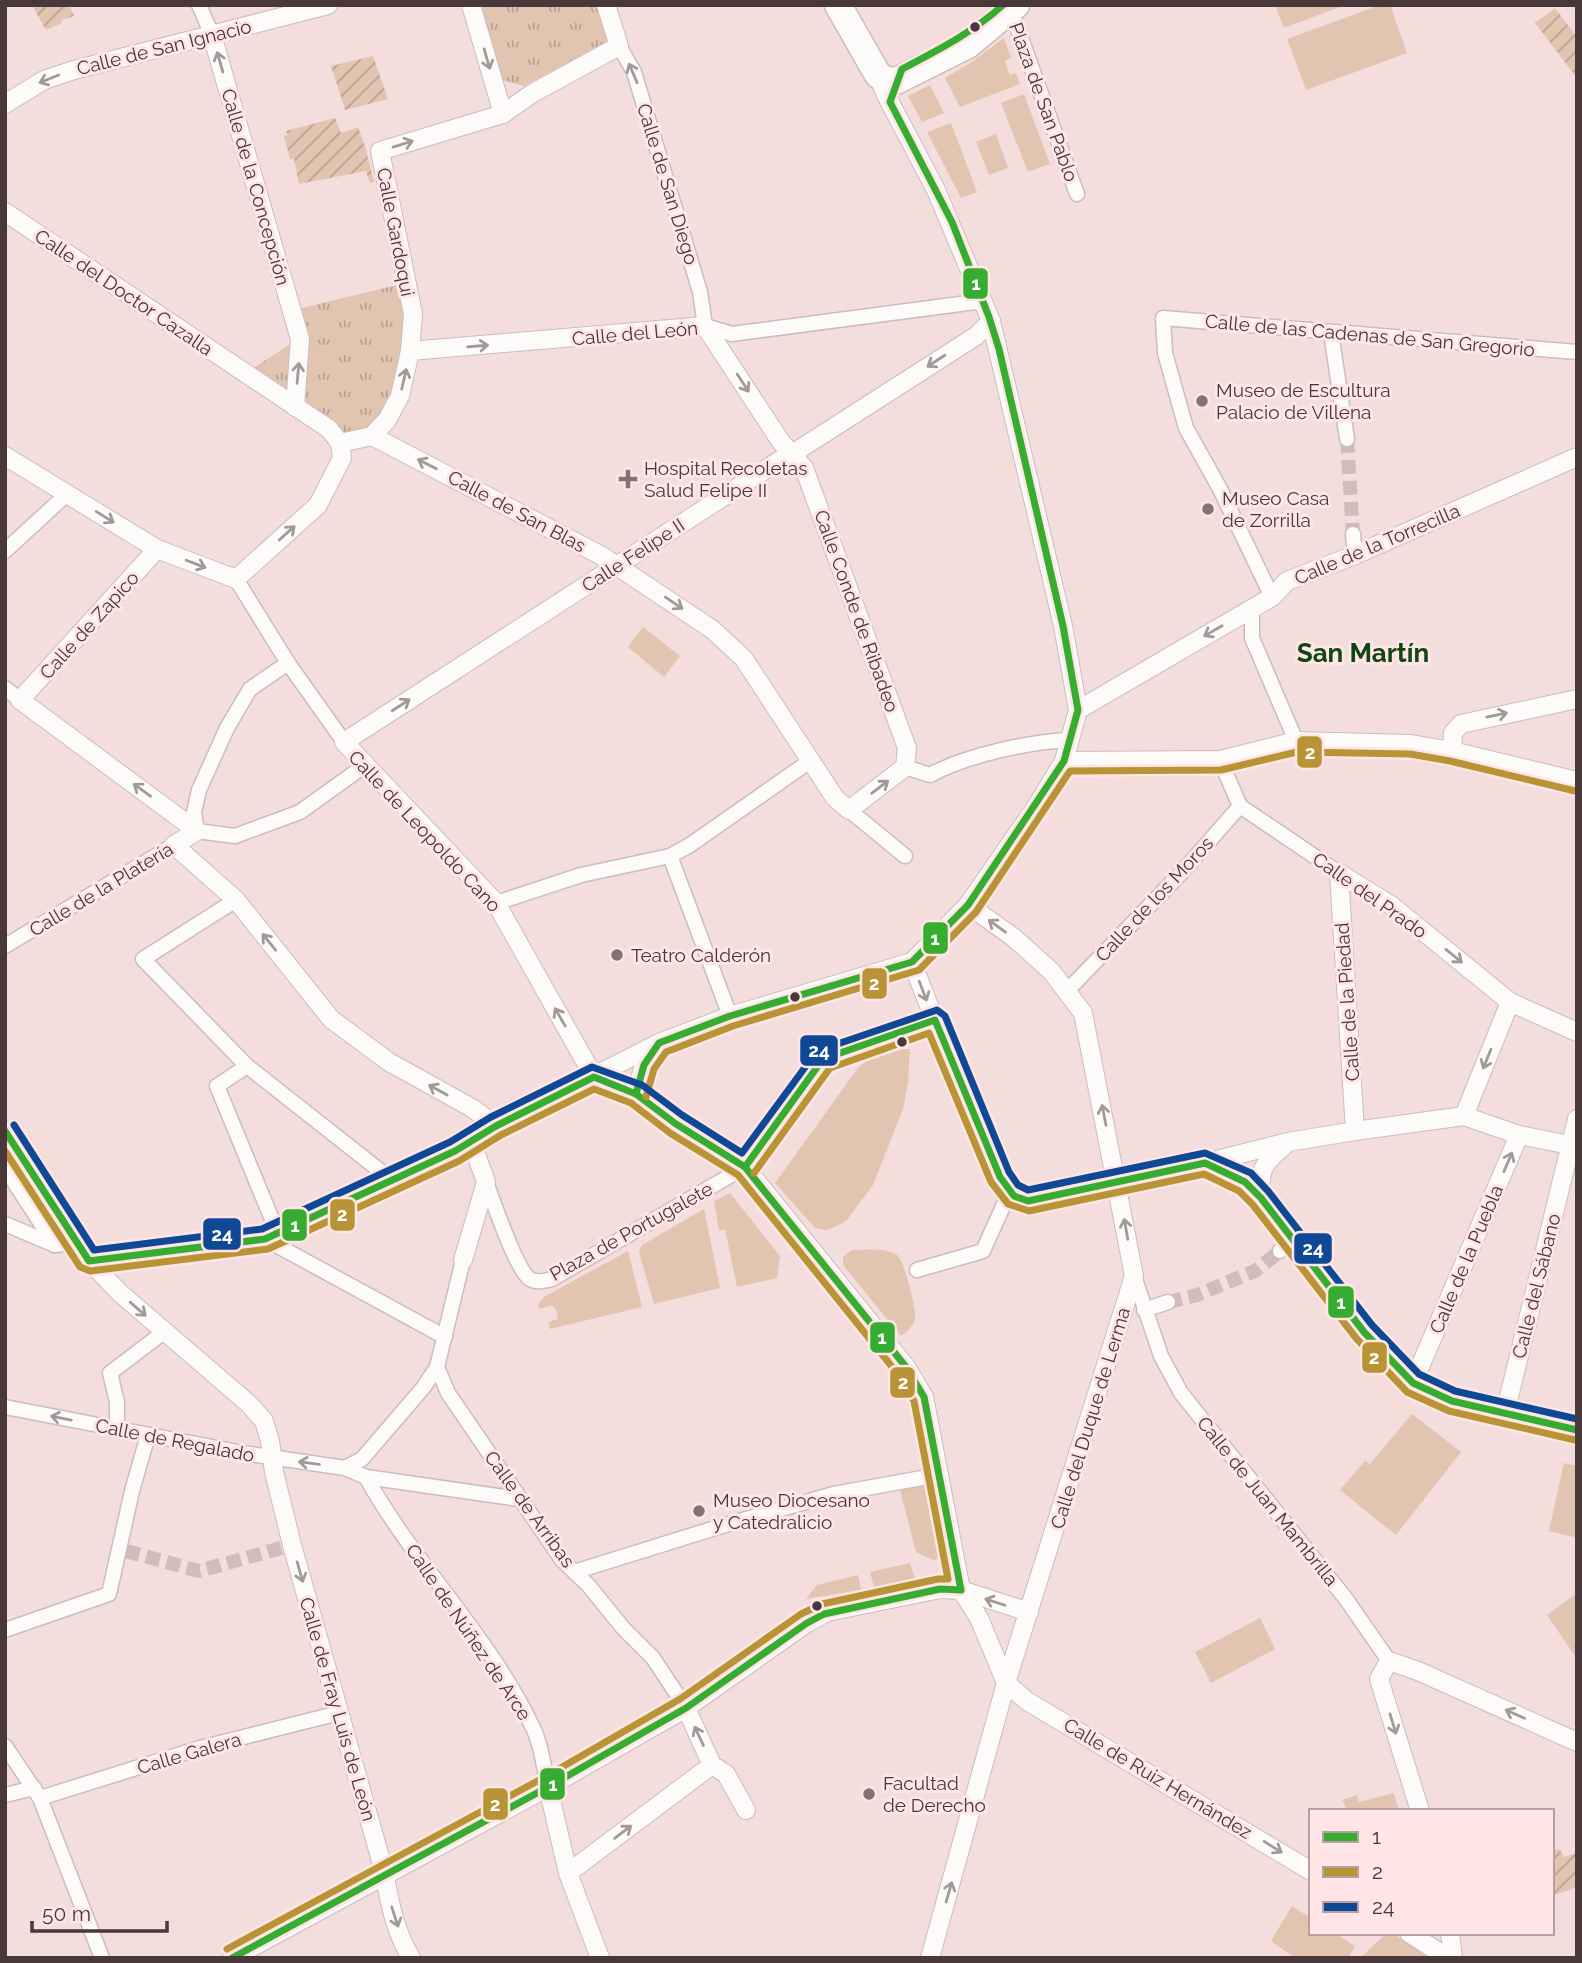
<svg xmlns="http://www.w3.org/2000/svg" width="1582" height="1963" font-family="Raleway,sans-serif">
<style>
.grass{fill:#e2c5b1}
.park{fill:url(#park-tufts)}
.garden{fill:url(#garden-furrows)}
.lines{fill:none;stroke-linecap:round;stroke-linejoin:round}
.pedestrian-tunnel{stroke:#d1bcbc;stroke-width:14;stroke-dasharray:14 7;stroke-linecap:butt}
.pedestrian-casing{stroke:#cdbcbd;stroke-width:17}
.minor-casing{stroke:#cdbcbd;stroke-width:20}
.secondary-casing{stroke:#cdbcbd;stroke-width:29}
.pedestrian{stroke:#fdfafa;stroke-width:14}
.minor{stroke:#fdfafa;stroke-width:18}
.secondary{stroke:#fdfafa;stroke-width:26}
.bus-1-casing{stroke:#ffe5e6;stroke-width:12}
.bus-2-casing{stroke:#ffe5e6;stroke-width:12}
.bus-3-casing{stroke:#ffe5e6;stroke-width:12}
.bus-1{stroke:#36ad30;stroke-width:7}
.bus-2{stroke:#b89437;stroke-width:7}
.bus-3{stroke:#0f4895;stroke-width:7}
.oneway{stroke:#a2999a}
.bus-dot{fill:#483839;stroke:#ffe5e6;stroke-width:2.5}
.poi-dot{fill:#847272;stroke:#ffe5e6;stroke-width:2.5}
.labels{text-anchor:middle;dominant-baseline:central;stroke-width:6;stroke-linejoin:round;paint-order:stroke}
.street-label{font-size:19px;fill:#483839;stroke:#ffe5e6}
.poi-label{font-size:19px;fill:#483839;stroke:#ffe5e6;text-anchor:start}
.district-label{font-size:26px;font-weight:bold;fill:#0f4611;stroke:#ffe5e6}
.line-badge{stroke:#ffe5e6;stroke-width:2.5}
.badge-label{font-size:19px;text-anchor:middle;font-weight:bold;fill:#fff}
</style>
<defs>
<pattern id="park-tufts" width="24" height="20" patternUnits="userSpaceOnUse" patternTransform="scale(1.75)"><rect width="24" height="20" fill="#e2c5b1"/><path d="M3 7l-1-3M5 7V3M7 7l1-3M15 17l-1-3M17 17v-4M19 17l1-3" fill="none" stroke="#b9a191"/></pattern>
<pattern id="garden-furrows" width="10" height="10" patternUnits="userSpaceOnUse" patternTransform="scale(1.75)"><rect width="10" height="10" fill="#e2c5b1"/><path d="M-1 1l2-2M0 10L10 0M9 11l2-2" fill="none" stroke="#b9a191"/></pattern>
</defs>
<rect width="100%" height="100%" fill="#f3dddd"/>
<g class="grass">
<polygon points="1275,5 1345,5 1284,28"/>
<polygon points="1380,5 1390,5 1407,53 1306,90 1287,39"/>
<polygon points="1004,38 1011,58 1005,61 1010,75 1016,73 1020,84 960,107 945,78 973,61"/>
<polygon points="930,85 944,113 922,122 908,96"/>
<polygon points="1024,94 1050,164 1028,172 1001,103"/>
<polygon points="951,123 977,192 961,198 927,132"/>
<polygon points="996,134 1008,168 989,175 976,142"/>
<polygon points="643,627 680,656 664,677 628,647"/>
<polygon points="899,1049 910,1049 908,1083 903,1109 873,1185 846,1221 835,1227 825,1230 815,1228 775,1183 858,1068 870,1057"/>
<polygon points="730,1193 780,1256 777,1278 737,1287 725,1229 719,1231 714,1201"/>
<polygon points="704,1209 720,1288 654,1304 639,1252 642,1245"/>
<path d="M 852,1250 C 866,1250 885,1247 897,1255 C 904,1260 917,1310 915,1319 C 914,1326 906,1332 901,1336 L 843,1265 L 843,1257 Z"/>
<polygon points="628,1251 642,1307 550,1329 548,1322 558,1319 556,1310 552,1305 540,1309 538,1305 544,1297"/>
<polygon points="1412,1414 1461,1452 1396,1535 1340,1490 1365,1461 1370,1464"/>
<polygon points="1564,1463 1577,1466 1577,1538 1549,1531"/>
<polygon points="928,1484 943,1544 943,1549 935,1561 916,1552 900,1490"/>
<polygon points="910,1563 916,1582 874,1587 870,1572"/>
<polygon points="858,1575 861,1590 806,1599 817,1585"/>
<polygon points="1577,1593 1577,1659 1547,1615"/>
<polygon points="1260,1618 1275,1649 1211,1683 1195,1652"/>
<polygon points="1394,1793 1399,1811 1348,1811 1342,1800 1357,1795 1359,1802"/>
<polygon points="1292,1906 1311,1918 1311,1933 1335,1933 1355,1946 1348,1958 1295,1958 1271,1941"/>
<polygon points="1387,1933 1392,1933 1430,1958 1360,1958"/>
</g>
<g class="park">
<polygon points="480,5 597,5 608,41 524,86 502,80"/>
<polygon points="401,284 408,333 395,396 370,432 351,438 295,398 250,370 305,335 298,309"/>
</g>
<g class="garden">
<polygon points="32,5 69,5 74,16 61,20 62,23 46,30"/>
<polygon points="1555,8 1577,37 1577,78 1535,23"/>
<polygon points="373,56 388,99 345,110 331,66"/>
<polygon points="335,118 341,133 358,127 365,146 374,182 370,183 366,171 299,184 294,159 290,159 284,136 288,135 286,131"/>
<polygon points="1559,1849 1564,1857 1577,1853 1577,1887 1552,1896 1552,1851"/>
</g>
<g class="lines">
<g class="pedestrian-tunnel">
<polyline points="1347,439 1353,534"/>
<polyline points="1168,1302 1197,1295 1255,1271 1280,1251"/>
<polyline points="126,1551 199,1571 285,1547"/>
</g>
<defs>
<g id="pedestrian">
<polyline points="199,5 212,35"/>
<polyline points="1011,10 1077,194"/>
<polyline points="619,46 634,72 700,292 705,326 732,334 983,301"/>
<polyline points="1331,333 1347,439"/>
<polyline points="1353,534 1355,555"/>
<polyline points="5,551 67,494"/>
<polyline points="236,579 288,663 344,742"/>
<polyline points="1272,597 1220,489 1186,428 1165,353 1163,318 1577,352"/>
<polyline points="1252,609 1252,638 1296,741"/>
<polyline points="288,663 250,689 227,728 199,790 194,812 197,831 235,836 300,812 364,766"/>
<polyline points="5,688 20,700"/>
<polyline points="1220,760 1240,806 1339,873"/>
<path d="M 905,767 L 930,775 C 967,755 1028,742 1069,740"/>
<polyline points="849,810 905,856"/>
<polyline points="670,856 730,1016"/>
<polyline points="236,900 143,959 247,1066 217,1086 278,1234"/>
<polyline points="496,903 581,875 670,856 690,845 810,761"/>
<polyline points="5,946 174,845"/>
<polyline points="1067,991 1183,871 1240,806"/>
<polyline points="247,1066 393,1181"/>
<polyline points="5,1168 55,1245 77,1242"/>
<path d="M 486,1182 C 493,1200 516,1270 530,1279 C 537,1283 544,1281 552,1279 L 745,1167"/>
<polyline points="5,1224 55,1245"/>
<polyline points="265,1239 445,1337"/>
<polyline points="1280,1251 1292,1239"/>
<polyline points="917,1270 983,1251 1009,1193"/>
<polyline points="1134,1276 1161,1356 1181,1393 1346,1599 1389,1661"/>
<polyline points="1144,1310 1168,1302"/>
<polyline points="437,1367 448,1393 562,1560 589,1586 623,1628 653,1658 686,1708"/>
<polyline points="5,1407 243,1453 345,1468 366,1477 519,1499"/>
<polyline points="117,1429 117,1402 110,1373 164,1332"/>
<polyline points="345,1468 362,1459 423,1388 437,1367 463,1260"/>
<path d="M 366,1477 C 414,1564 492,1639 534,1730 C 542,1747 544,1769 548,1787"/>
<polyline points="574,1572 725,1525 834,1494 933,1476"/>
<polyline points="5,1630 109,1594 132,1491 148,1435"/>
<polyline points="5,1746 40,1798 102,1958"/>
<polyline points="5,1795 34,1788"/>
<polyline points="40,1798 200,1748 339,1713"/>
</g>
<g id="minor">
<polyline points="471,5 503,114"/>
<polyline points="212,35 300,339 295,407"/>
<polyline points="5,104 44,80 74,70 328,5"/>
<polyline points="5,212 329,429 340,443"/>
<polyline points="372,436 602,556 713,630 744,659 835,798 849,810 905,767 907,748 804,468 781,442 705,326 410,351"/>
<polyline points="340,443 372,436 387,420 400,396 410,351 413,314 380,151 503,114 533,93 619,46 606,5"/>
<polyline points="5,456 157,549 236,579 318,505 342,458 340,443"/>
<polyline points="20,700 197,831 174,845 236,900 331,1019 389,1062 472,1108 496,1126"/>
<polyline points="20,700 157,549"/>
<polyline points="1078,710 1272,597 1287,581 1355,555 1577,457"/>
<polyline points="1452,751 1453,733 1461,724 1577,699"/>
<polyline points="1064,761 1220,760 1296,741 1411,744 1452,751 1577,781"/>
<polyline points="1339,873 1392,906 1510,1002 1577,1032"/>
<polyline points="1339,873 1355,1131"/>
<polyline points="912,962 967,1103 1000,1177 1009,1193 1017,1199 1028,1201 1205,1163 1288,1142 1355,1131 1464,1116 1519,1135 1570,1145"/>
<polyline points="594,1077 496,903 344,742 777,462 792,454 976,336 991,321"/>
<polyline points="594,1077 636,1094 676,1124 745,1167 906,1367 924,1397 961,1590 979,1618 1006,1683 1027,1701 1311,1871"/>
<polyline points="636,1094 644,1065 656,1047"/>
<polyline points="1464,1116 1510,1002"/>
<path d="M 5,1131 L 89,1261 L 120,1293 L 249,1404 L 264,1421 L 270,1441 L 274,1472 L 292,1545 L 385,1875 C 389,1903 396,1933 411,1958"/>
<polyline points="1205,1163 1245,1182 1261,1198 1364,1332 1413,1383 1452,1401 1577,1430"/>
<polyline points="745,1167 823,1059 935,1020"/>
<path d="M 1261,1198 C 1258,1170 1264,1162 1285,1145"/>
<polyline points="463,1260 486,1182 472,1143"/>
<polyline points="89,1261 265,1239 455,1151 496,1126 659,1043 730,1016 912,962 968,905 1038,804 1064,761 1078,710 1063,626 991,321 936,190 885,93 878,75"/>
<polyline points="1413,1383 1519,1135"/>
<polyline points="1505,1413 1577,1119"/>
<polyline points="686,1708 712,1765 726,1774 746,1810"/>
<polyline points="548,1787 568,1873 600,1958"/>
<polyline points="1420,1811 1379,1679 1389,1661 1418,1671 1577,1742"/>
<polyline points="568,1873 712,1765"/>
<polyline points="1409,1933 1448,1958"/>
<polyline points="1450,1933 1453,1958"/>
<polyline points="232,1958 548,1787 686,1708 807,1623 827,1612 940,1589 961,1590 1029,1612"/>
<polyline points="930,1958 1006,1683 1134,1276 1083,1013 1051,971 1013,937 968,905"/>
</g>
<polyline id="secondary" points="838,5 878,75 887,80 896,81 968,45 1016,5"/>
</defs>
<use href="#pedestrian" class="pedestrian-casing"/>
<use href="#minor" class="minor-casing"/>
<use href="#secondary" class="secondary-casing"/>
<use href="#pedestrian" class="pedestrian"/>
<use href="#minor" class="minor"/>
<use href="#secondary" class="secondary"/>
<defs>
<g id="bus-1">
<path d="M 636,1094 L 644,1065 L 659,1043 L 730,1016 L 912,962 L 968,905 L 1064,761 L 1078,710 L 1063,626 L 999,349 L 989,317 L 952,222 L 890,102 L 902,69 C 938,50 972,33 1003,5"/>
<polyline points="5,1131 89,1261 265,1239 455,1151 496,1126 594,1077 636,1094 676,1124 745,1167 906,1367 924,1397 961,1590 940,1589 824,1614 807,1623 686,1708 548,1787 232,1958"/>
<polyline points="745,1167 823,1059 935,1020 1000,1177 1014,1196 1028,1201 1205,1163 1245,1182 1261,1198 1364,1332 1413,1383 1452,1401 1577,1430"/>
</g>
<g id="bus-2">
<polyline points="646,1097 654,1069 666,1052 733,1026 919,970 976,912 1070,771 1221,770 1297,752 1410,754 1450,761 1575,791"/>
<polyline points="5,1151 80,1267 90,1271 268,1249 459,1161 501,1135 594,1089 631,1103 670,1133 738,1175 897,1373 914,1401 948,1579 938,1579 822,1604 801,1614 680,1699 543,1778 227,1949"/>
<polyline points="754,1173 830,1068 929,1033 991,1182 1008,1204 1029,1211 1204,1174 1239,1191 1253,1205 1356,1338 1407,1392 1449,1411 1575,1440"/>
</g>
<polyline id="bus-3" points="14,1125 94,1250 262,1229 450,1142 491,1117 592,1067 642,1085 682,1115 742,1153 817,1051 937,1010 945,1016 1009,1172 1018,1185 1028,1190 1205,1153 1251,1173 1268,1191 1372,1325 1419,1374 1455,1391 1577,1419"/>
</defs>
<use href="#bus-1" class="bus-1-casing"/>
<use href="#bus-2" class="bus-2-casing"/>
<use href="#bus-3" class="bus-3-casing"/>
<use href="#bus-1" class="bus-1"/>
<use href="#bus-2" class="bus-2"/>
<use href="#bus-3" class="bus-3"/>
</g>
<defs><path id="oneway-shaft" d="M-6 0H5M1.5-3L5.5 0L1.5 3" fill="none" stroke-width="1.6" stroke-linecap="round" stroke-linejoin="round" transform="scale(1.75)"/></defs>
<g class="oneway">
<use href="#oneway-shaft" transform="translate(487 59) rotate(74)"/>
<use href="#oneway-shaft" transform="translate(220 62) rotate(-106)"/>
<use href="#oneway-shaft" transform="translate(633 73) rotate(-113)"/>
<use href="#oneway-shaft" transform="translate(49 79) rotate(158)"/>
<use href="#oneway-shaft" transform="translate(403 144) rotate(-17)"/>
<use href="#oneway-shaft" transform="translate(478 346) rotate(-5)"/>
<use href="#oneway-shaft" transform="translate(936 361) rotate(147)"/>
<use href="#oneway-shaft" transform="translate(298 373) rotate(-85)"/>
<use href="#oneway-shaft" transform="translate(404 379) rotate(-77)"/>
<use href="#oneway-shaft" transform="translate(743 383) rotate(57)"/>
<use href="#oneway-shaft" transform="translate(427 464) rotate(-153)"/>
<use href="#oneway-shaft" transform="translate(105 517) rotate(32)"/>
<use href="#oneway-shaft" transform="translate(287 533) rotate(-42)"/>
<use href="#oneway-shaft" transform="translate(196 564) rotate(21)"/>
<use href="#oneway-shaft" transform="translate(674 603) rotate(34)"/>
<use href="#oneway-shaft" transform="translate(1213 631) rotate(150)"/>
<use href="#oneway-shaft" transform="translate(401 705) rotate(-33)"/>
<use href="#oneway-shaft" transform="translate(1497 715) rotate(-12)"/>
<use href="#oneway-shaft" transform="translate(880 787) rotate(-37)"/>
<use href="#oneway-shaft" transform="translate(142 790) rotate(-144)"/>
<use href="#oneway-shaft" transform="translate(997 926) rotate(-144)"/>
<use href="#oneway-shaft" transform="translate(269 942) rotate(-129)"/>
<use href="#oneway-shaft" transform="translate(1454 956) rotate(39)"/>
<use href="#oneway-shaft" transform="translate(923 991) rotate(69)"/>
<use href="#oneway-shaft" transform="translate(560 1017) rotate(-120)"/>
<use href="#oneway-shaft" transform="translate(1487 1059) rotate(112)"/>
<use href="#oneway-shaft" transform="translate(438 1090) rotate(-151)"/>
<use href="#oneway-shaft" transform="translate(1104 1115) rotate(-101)"/>
<use href="#oneway-shaft" transform="translate(1508 1162) rotate(-67)"/>
<use href="#oneway-shaft" transform="translate(1126 1229) rotate(-100)"/>
<use href="#oneway-shaft" transform="translate(138 1309) rotate(41)"/>
<use href="#oneway-shaft" transform="translate(61 1418) rotate(-169)"/>
<use href="#oneway-shaft" transform="translate(309 1463) rotate(-172)"/>
<use href="#oneway-shaft" transform="translate(300 1572) rotate(74)"/>
<use href="#oneway-shaft" transform="translate(995 1602) rotate(-162)"/>
<use href="#oneway-shaft" transform="translate(1515 1714) rotate(-156)"/>
<use href="#oneway-shaft" transform="translate(1393 1724) rotate(73)"/>
<use href="#oneway-shaft" transform="translate(699 1736) rotate(-115)"/>
<use href="#oneway-shaft" transform="translate(623 1832) rotate(-37)"/>
<use href="#oneway-shaft" transform="translate(1273 1847) rotate(32)"/>
<use href="#oneway-shaft" transform="translate(949 1892) rotate(-74)"/>
<use href="#oneway-shaft" transform="translate(395 1917) rotate(72)"/>
</g>
<g class="bus-dot">
<circle cx="975" cy="27" r="6"/>
<circle cx="795" cy="997" r="6"/>
<circle cx="902" cy="1042" r="6"/>
<circle cx="817" cy="1606" r="6"/>
</g>
<g class="poi-dot">
<circle cx="1202" cy="401" r="7"/>
<path d="M624.5 468.5h7v7h7v7h-7v7h-7v-7h-7v-7h7z"/>
<circle cx="1208" cy="509" r="7"/>
<circle cx="617" cy="955" r="7"/>
<circle cx="699" cy="1511" r="7"/>
<circle cx="869" cy="1794" r="7"/>
</g>
<g class="labels">
<g class="street-label">
<text transform="translate(164 47) rotate(-14)">Calle de San Ignacio</text>
<text transform="translate(1044 102) rotate(70)">Plaza de San Pablo</text>
<text transform="translate(668 184) rotate(73)">Calle de San Diego</text>
<text transform="translate(256 187) rotate(74)">Calle de la Concepción</text>
<text transform="translate(396 232) rotate(79)">Calle Gardoqui</text>
<text transform="translate(124 292) rotate(34)">Calle del Doctor Cazalla</text>
<text transform="translate(635 333) rotate(-5)">Calle del León</text>
<text transform="translate(1370 335) rotate(5)">Calle de las Cadenas de San Gregorio</text>
<text transform="translate(517 511) rotate(28)">Calle de San Blas</text>
<text transform="translate(1377 544) rotate(-23)">Calle de la Torrecilla</text>
<text transform="translate(633 555) rotate(-33)">Calle Felipe II</text>
<text transform="translate(857 611) rotate(70)">Calle Conde de Ribadeo</text>
<text transform="translate(89 625) rotate(-48)">Calle de Zapico</text>
<text transform="translate(425 831) rotate(47)">Calle de Leopoldo Cano</text>
<text transform="translate(101 889) rotate(-31)">Calle de la Platería</text>
<text transform="translate(1370 895) rotate(35)">Calle del Prado</text>
<text transform="translate(1154 899) rotate(-47)">Calle de los Moros</text>
<text transform="translate(1347 1002) rotate(-94)">Calle de la Piedad</text>
<text transform="translate(631 1231) rotate(-29)">Plaza de Portugalete</text>
<text transform="translate(1466 1259) rotate(-67)">Calle de la Puebla</text>
<text transform="translate(1536 1286) rotate(-76)">Calle del Sábano</text>
<text transform="translate(1090 1418) rotate(-73)">Calle del Duque de Lerma</text>
<text transform="translate(175 1440) rotate(11)">Calle de Regalado</text>
<text transform="translate(1268 1501) rotate(51)">Calle de Juan Mambrilla</text>
<text transform="translate(530 1509) rotate(54)">Calle de Arribas</text>
<text transform="translate(469 1632) rotate(56)">Calle de Núñez de Arce</text>
<text transform="translate(338 1709) rotate(74)">Calle de Fray Luis de León</text>
<text transform="translate(189 1753) rotate(-16)">Calle Galera</text>
<text transform="translate(1158 1778) rotate(31)">Calle de Ruiz Hernández</text>
</g>
<g class="poi-label">
<text x="1216" y="390">Museo de Escultura<tspan x="1216" dy="22">Palacio de Villena</tspan></text>
<text x="644" y="468">Hospital Recoletas<tspan x="644" dy="22">Salud Felipe II</tspan></text>
<text x="1222" y="498">Museo Casa<tspan x="1222" dy="22">de Zorrilla</tspan></text>
<text x="631" y="955">Teatro Calderón</text>
<text x="713" y="1500">Museo Diocesano<tspan x="713" dy="22">y Catedralicio</tspan></text>
<text x="883" y="1783">Facultad<tspan x="883" dy="22">de Derecho</tspan></text>
</g>
<g class="district-label">
<text x="1363" y="653">San Martín</text>
</g>
</g>
<g class="line-badge">
<rect x="962" y="267" width="27" height="33" rx="7" fill="#36ad30"/>
<rect x="1296" y="735" width="27" height="34" rx="7" fill="#b89437"/>
<rect x="922" y="921" width="27" height="34" rx="7" fill="#36ad30"/>
<rect x="861" y="967" width="27" height="33" rx="7" fill="#b89437"/>
<rect x="799" y="1034" width="40" height="33" rx="7" fill="#0f4895"/>
<rect x="329" y="1198" width="27" height="34" rx="7" fill="#b89437"/>
<rect x="281" y="1208" width="27" height="34" rx="7" fill="#36ad30"/>
<rect x="202" y="1217" width="40" height="34" rx="7" fill="#0f4895"/>
<rect x="1293" y="1232" width="40" height="33" rx="7" fill="#0f4895"/>
<rect x="1327" y="1285" width="28" height="34" rx="7" fill="#36ad30"/>
<rect x="869" y="1321" width="27" height="33" rx="7" fill="#36ad30"/>
<rect x="1361" y="1341" width="27" height="33" rx="7" fill="#b89437"/>
<rect x="889" y="1366" width="27" height="33" rx="7" fill="#b89437"/>
<rect x="539" y="1767" width="27" height="34" rx="7" fill="#36ad30"/>
<rect x="482" y="1787" width="27" height="34" rx="7" fill="#b89437"/>
</g>
<g class="badge-label">
<text x="976" y="290">1</text>
<text x="1310" y="759">2</text>
<text x="935" y="945">1</text>
<text x="874" y="990">2</text>
<text x="819" y="1057">24</text>
<text x="342" y="1221">2</text>
<text x="295" y="1232">1</text>
<text x="222" y="1241">24</text>
<text x="1313" y="1255">24</text>
<text x="1341" y="1309">1</text>
<text x="882" y="1344">1</text>
<text x="1374" y="1364">2</text>
<text x="903" y="1389">2</text>
<text x="553" y="1791">1</text>
<text x="495" y="1811">2</text>
</g>
<rect width="1582" height="1963" fill="none" stroke="#483839" stroke-width="14"/>
<rect x="1309" y="1809" width="245" height="126" fill="#ffe5e6" stroke="#b6a0a1" stroke-width="2"/>
<rect x="1323" y="1832" width="35" height="10" fill="#36ad30" stroke="#b6a0a1" stroke-width="2"/>
<text x="1372" y="1844" font-size="21" fill="#483839">1</text>
<rect x="1323" y="1867" width="35" height="10" fill="#b89437" stroke="#b6a0a1" stroke-width="2"/>
<text x="1372" y="1879" font-size="21" fill="#483839">2</text>
<rect x="1323" y="1902" width="35" height="10" fill="#0f4895" stroke="#b6a0a1" stroke-width="2"/>
<text x="1372" y="1914" font-size="21" fill="#483839">24</text>
<path d="M32 1921v10h135v-10" fill="none" stroke="#483839" stroke-width="3.5"/>
<text x="42" y="1921" font-size="21" fill="#483839" stroke="#ffe5e6" stroke-width="5" paint-order="stroke">50 m</text>
</svg>
